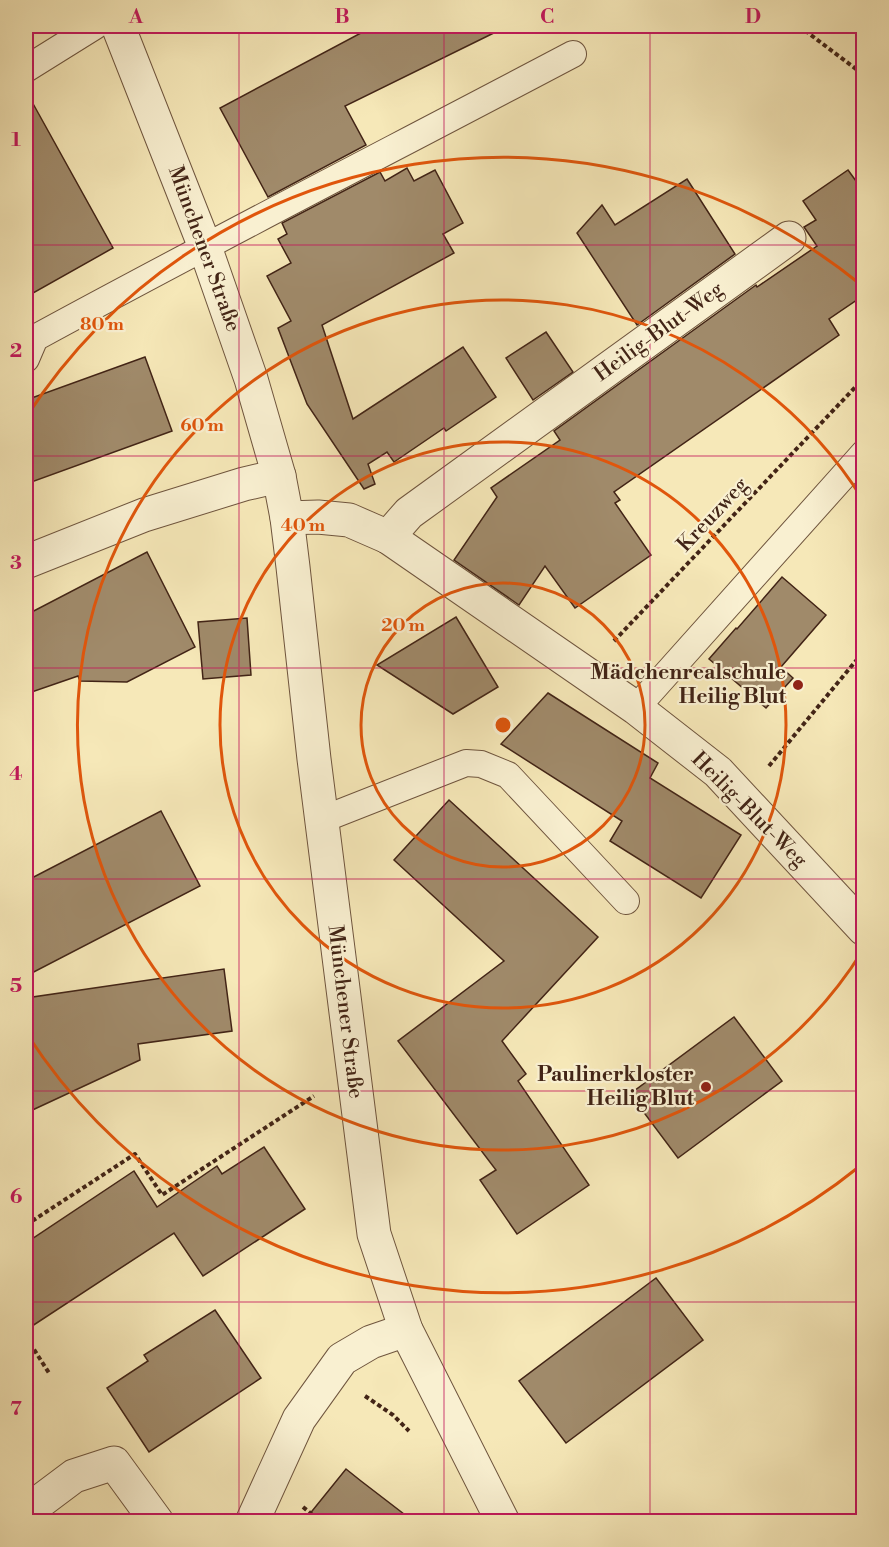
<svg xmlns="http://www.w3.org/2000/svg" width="889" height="1547" font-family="'Libre Bodoni',serif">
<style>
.building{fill:#a08a6a;stroke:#422416;stroke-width:1.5}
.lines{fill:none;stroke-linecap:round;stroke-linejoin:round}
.service-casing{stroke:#6f553e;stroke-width:28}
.minor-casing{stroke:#6f553e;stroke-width:35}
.tertiary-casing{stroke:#6f553e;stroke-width:35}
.path{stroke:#422416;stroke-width:4;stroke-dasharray:4.5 3;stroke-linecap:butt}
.service{stroke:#f9f0d1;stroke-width:26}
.minor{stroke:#f9f0d1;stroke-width:33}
.tertiary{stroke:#f9f0d1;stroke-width:33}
.grid{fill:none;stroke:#c2185b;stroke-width:1.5;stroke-opacity:0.55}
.ring{fill:none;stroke:#e0560c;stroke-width:3}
.poi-dot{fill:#8f2418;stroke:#f9f0d1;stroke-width:2}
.labels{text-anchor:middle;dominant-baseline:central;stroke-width:4.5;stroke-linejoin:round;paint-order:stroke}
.street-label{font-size:21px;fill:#422416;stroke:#f9f0d1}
.poi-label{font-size:21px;font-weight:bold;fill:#422416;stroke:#f9f0d1;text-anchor:end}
.centre{fill:#e0560c;stroke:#f9f0d1;stroke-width:3}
.ring-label{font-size:18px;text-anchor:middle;font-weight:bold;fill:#e0560c;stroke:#f9f0d1;stroke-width:4.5;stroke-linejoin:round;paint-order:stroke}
.neatline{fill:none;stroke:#c2185b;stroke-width:2}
.grid-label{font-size:20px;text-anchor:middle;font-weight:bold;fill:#c2185b}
</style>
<rect width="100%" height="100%" fill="#f6e8b8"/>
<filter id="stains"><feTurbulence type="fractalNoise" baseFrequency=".00333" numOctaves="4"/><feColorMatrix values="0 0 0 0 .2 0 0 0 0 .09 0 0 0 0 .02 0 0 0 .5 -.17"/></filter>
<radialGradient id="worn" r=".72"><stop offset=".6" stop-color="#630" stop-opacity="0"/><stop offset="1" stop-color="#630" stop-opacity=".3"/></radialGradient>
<g class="building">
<polygon points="374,26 508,26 345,106 366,145 268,197 220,108"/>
<polygon points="26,91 113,248 26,297"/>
<polygon points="407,168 414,181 435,170 463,223 443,234 454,253 322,325 353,419 463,347 496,397 446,431 444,428 394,462 387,452 368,464 375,484 364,489 307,404 278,328 291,321 267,276 291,263 278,239 287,234 282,223 380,172 385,181"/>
<polygon points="848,170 864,192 864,295 829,319 839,335 614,492 620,500 615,503 651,555 575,608 545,566 519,605 454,560 497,497 491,488 560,440 554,431 756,285 757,287 817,246 804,227 816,220 803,201"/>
<polygon points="687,179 735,254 637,325 577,233 602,205 615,225"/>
<polygon points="546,332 573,372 533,400 506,358"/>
<polygon points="145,357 172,431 26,484 26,400"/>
<polygon points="147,552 195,647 127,682 80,681 78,676 26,694 26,615"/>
<polygon points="782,577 826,615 781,667 793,678 766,708 709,659 736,628 737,629"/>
<polygon points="456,617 498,687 453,714 377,665"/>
<polygon points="247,618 251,675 203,679 198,622"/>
<polygon points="548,693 658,763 650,778 741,835 701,898 610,841 622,821 501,744"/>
<polygon points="449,800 598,937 502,1041 526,1074 518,1081 589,1185 517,1234 480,1180 496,1170 398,1041 504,961 394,860"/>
<polygon points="161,811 200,886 26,976 26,881"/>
<polygon points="224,969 232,1031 138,1044 140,1060 26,1113 26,998"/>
<polygon points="734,1017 782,1081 678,1158 630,1094"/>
<polygon points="264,1147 305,1209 203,1276 174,1233 26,1330 26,1243 134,1171 157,1207 217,1166 222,1174"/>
<polygon points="656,1278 703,1340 566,1443 519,1381"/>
<polygon points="215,1310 261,1378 149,1452 107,1388 148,1361 144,1355"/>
<polygon points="346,1469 361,1481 413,1521 304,1521"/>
</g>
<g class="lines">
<defs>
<g id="service">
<polyline points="26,69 95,26"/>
<path d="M 26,359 L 35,338 C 213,241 393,149 573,54"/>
<polyline points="636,708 864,453"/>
<polyline points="321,820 466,763 481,764 508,775 626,901"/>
</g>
<g id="minor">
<polyline points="287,518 318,517 349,520 388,537 636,708 718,772 864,929"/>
<polyline points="388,537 409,513 789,238"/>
<polyline points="26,562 144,515 244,484 279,476"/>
<polyline points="26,1512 74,1476 114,1463 157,1522"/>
<polyline points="252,1522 299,1419 342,1359 371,1342 406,1330"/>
</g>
<polyline id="tertiary" points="118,26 205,247 251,379 279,476 287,518 293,567 314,759 374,1234 406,1330 503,1522"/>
</defs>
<use href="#service" class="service-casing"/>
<use href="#minor" class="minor-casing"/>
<use href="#tertiary" class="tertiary-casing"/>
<g class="path">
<polyline points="799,26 864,75"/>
<polyline points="863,624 864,624"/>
<polyline points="614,641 864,378"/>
<polyline points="769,766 864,651"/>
<polyline points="26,1225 135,1154 162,1195 314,1096"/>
<polyline points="26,1337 49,1373"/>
<polyline points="365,1396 393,1415 409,1431"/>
<polyline points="303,1507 321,1522"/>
</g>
<use href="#service" class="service"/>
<use href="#minor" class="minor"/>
<use href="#tertiary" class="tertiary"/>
</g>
<path class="grid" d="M 239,26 L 239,1522M 444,26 L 444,1522M 650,26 L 650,1522M 26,245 L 864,245M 26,456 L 864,456M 26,668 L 864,668M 26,879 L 864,879M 26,1091 L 864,1091M 26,1302 L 864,1302"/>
<g class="ring">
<circle cx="503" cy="725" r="142"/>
<circle cx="503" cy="725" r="283"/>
<path d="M863 950A425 425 0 1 1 863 500"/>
<path d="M860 1166A567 567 0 0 1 27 1034M27 416A567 567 0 0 1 860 284"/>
</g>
<g class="poi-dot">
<circle cx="798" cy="685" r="6"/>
<circle cx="706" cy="1087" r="6"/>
</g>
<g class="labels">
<g class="street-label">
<text transform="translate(204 249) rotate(70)">Münchener Straße</text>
<text transform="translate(659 332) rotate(-36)">Heilig-Blut-Weg</text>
<text transform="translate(713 515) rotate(-47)">Kreuzweg</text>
<text transform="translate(749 810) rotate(45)">Heilig-Blut-Weg</text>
<text transform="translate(345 1012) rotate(83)">Münchener Straße</text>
</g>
<g class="poi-label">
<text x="786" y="673">Mädchenrealschule<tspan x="786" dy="24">Heilig Blut</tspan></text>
<text x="694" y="1075">Paulinerkloster<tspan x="694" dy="24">Heilig Blut</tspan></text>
</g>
</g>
<circle cx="503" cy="725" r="9" class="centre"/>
<g class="ring-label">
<text x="102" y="330">80 m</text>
<text x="202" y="431">60 m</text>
<text x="303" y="531">40 m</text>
<text x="403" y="631">20 m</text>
</g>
<rect width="889" height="1547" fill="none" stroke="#f6e8b8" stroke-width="66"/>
<rect x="33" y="33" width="823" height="1481" class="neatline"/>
<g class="grid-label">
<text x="136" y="23">A</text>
<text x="342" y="23">B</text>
<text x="547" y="23">C</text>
<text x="753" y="23">D</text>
<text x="16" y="146">1</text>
<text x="16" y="357">2</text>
<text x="16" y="569">3</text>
<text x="16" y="780">4</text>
<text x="16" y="992">5</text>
<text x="16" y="1203">6</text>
<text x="16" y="1415">7</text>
</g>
<rect width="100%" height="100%" filter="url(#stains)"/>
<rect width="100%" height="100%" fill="url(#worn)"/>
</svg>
